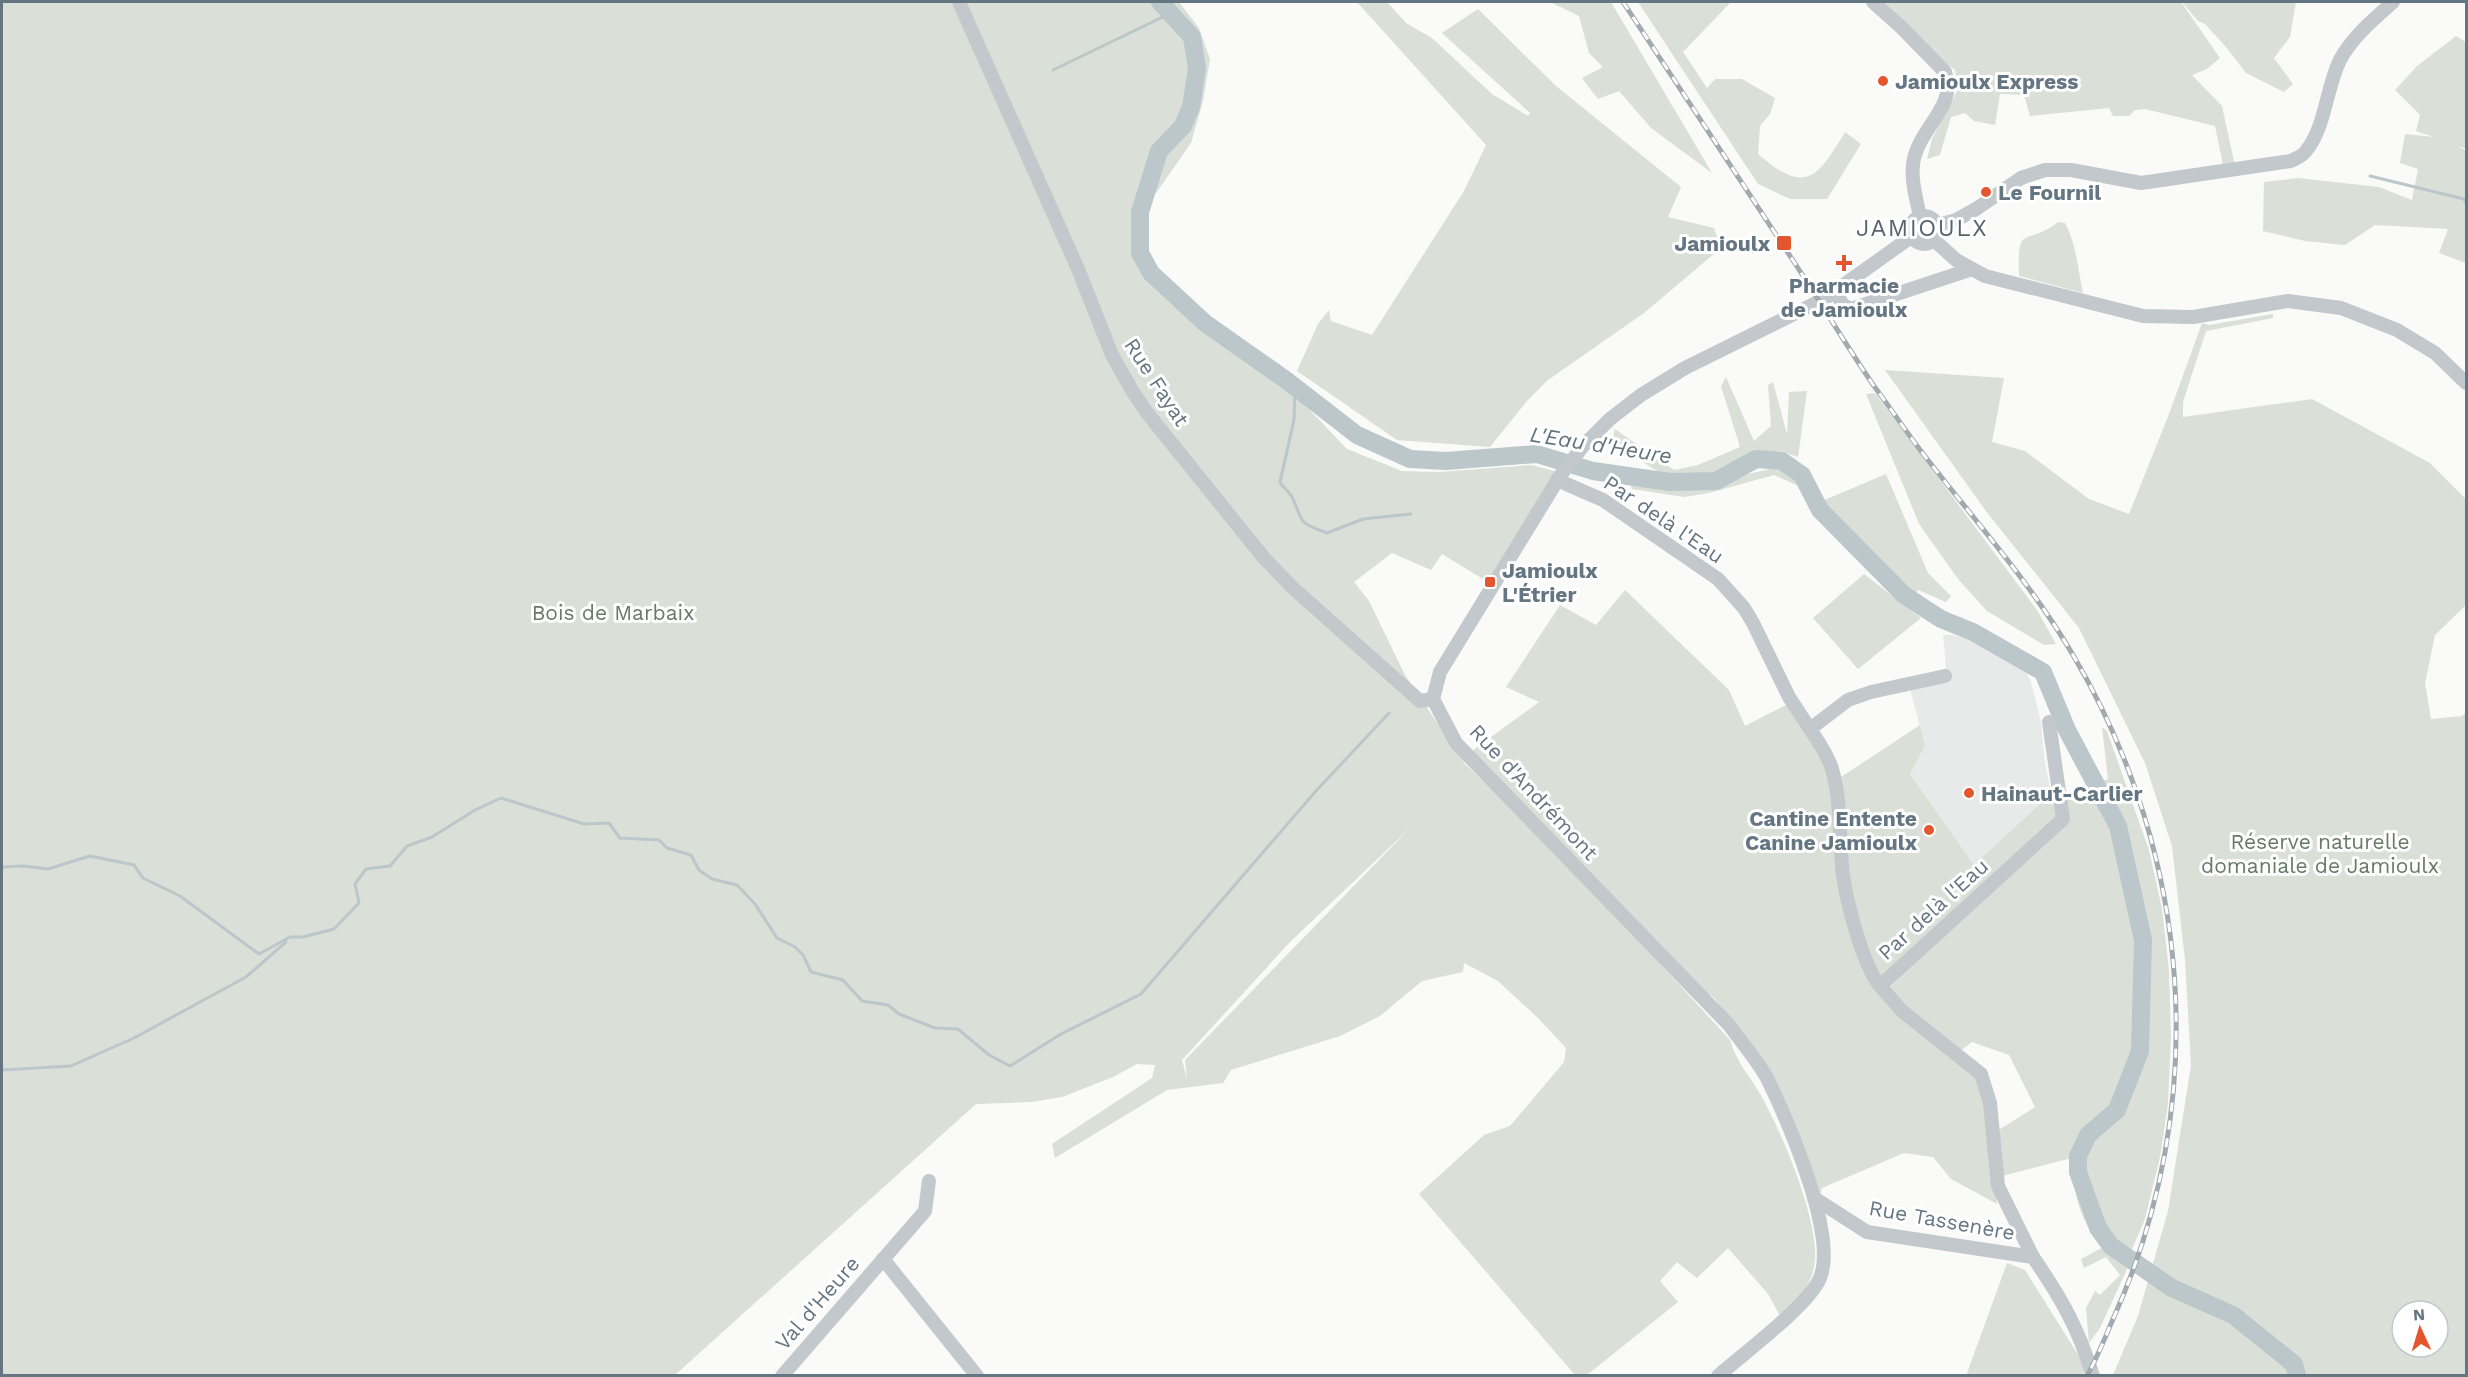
<svg xmlns="http://www.w3.org/2000/svg" width="2468" height="1377" font-family="'Work Sans',sans-serif">
<style>
.built{fill:#e8e9e9}
.green{fill:#dadfd7;fill-rule:evenodd}
.lines{fill:none;stroke-linecap:round;stroke-linejoin:round}
.stream{stroke:#bbc7cb;stroke-width:3}
.river{stroke:#bbc7cb;stroke-width:18}
.minor{stroke:#c3c8cc;stroke-width:14}
.rail-casing{stroke:#a2aab0;stroke-width:5}
.rail{stroke:#fff;stroke-width:3;stroke-dasharray:9;stroke-linecap:butt}
.poi-dot{fill:#e4572e;stroke:#fff;stroke-width:2}
.labels{text-anchor:middle;dominant-baseline:central;stroke-width:6;stroke-linejoin:round;paint-order:stroke}
.poi-label{font-size:21px;font-weight:bold;fill:#657683;stroke:#fff;text-anchor:start}
.street-label{font-size:21px;fill:#657683;stroke:#fff}
.park-label{font-size:21px;fill:#687a64;stroke:#fff}
.water-label{font-size:22px;font-style:italic;fill:#60757c;stroke:#fff}
.quarter-label{font-size:24px;letter-spacing:1.5px;fill:#57646e;stroke:#fff}
</style>
<rect width="100%" height="100%" fill="#fafaf8"/>
<polygon class="built" points="1943,635 1952,635 1980,642 2007,655 2023,666 2031,682 2041,722 2045,764 2053,800 1976,868 1910,774 1925,746 1910,689 1947,679"/>
<g class="green">
<path d="M 2,2 L 1179,2 L 1199,28 L 1210,59 L 1203,101 L 1191,143 L 1154,196 L 1149,208 L 1146,231 L 1149,253 L 1163,293 L 1227,348 L 1332,404 L 1305,405 L 1347,449 L 1402,471 L 1439,472 L 1531,465 L 1555,471 L 1488,582 L 1442,554 L 1431,570 L 1392,553 L 1354,582 L 1369,601 L 1405,675 L 1465,764 L 1531,826 L 1469,753 L 1539,702 L 1506,687 L 1560,605 L 1596,625 L 1625,590 L 1729,690 L 1745,726 L 1788,704 L 1830,765 L 1838,863 L 1870,980 L 1976,1077 L 1986,1101 L 1997,1204 L 1951,1179 L 1933,1157 L 1904,1153 L 1822,1188 L 1820,1195 L 1752,1049 L 1714,998 L 1653,956 L 1730,1040 C 1736,1061 1748,1074 1759,1092 C 1781,1130 1818,1217 1815,1260 C 1813,1284 1798,1303 1780,1316 L 1768,1294 L 1728,1248 L 1697,1278 L 1677,1262 L 1660,1281 L 1678,1302 L 1587,1375 L 1575,1375 L 1419,1194 L 1484,1135 L 1510,1126 L 1564,1062 L 1566,1048 L 1538,1018 L 1498,981 L 1464,963 L 1463,972 L 1422,981 L 1380,1016 L 1340,1036 L 1231,1070 L 1223,1083 L 1167,1090 L 1055,1158 L 1052,1144 L 1152,1078 L 1155,1065 L 1137,1064 L 1113,1077 L 1062,1097 L 1031,1102 L 976,1104 L 675,1375 L 2,1376 ZM 1410,828 L 1185,1060 L 1187,1079 L 1182,1060 L 1290,942 Z"/>
<polygon points="1357,2 1387,2 1406,23 1432,38 1492,94 1528,116 1530,113 1442,33 1478,9 1556,86 1681,187 1668,217 1714,228 1721,248 1644,313 1548,380 1527,401 1490,447 1397,440 1297,371 1318,324 1329,310 1331,321 1372,335 1464,191 1486,145"/>
<polygon points="1550,2 1611,2 1712,173 1651,128 1619,91 1598,99 1582,78 1603,67 1589,53 1579,16"/>
<path d="M 1638,2 L 1731,2 L 1683,52 L 1707,88 L 1715,79 L 1742,79 L 1775,98 L 1770,114 L 1760,126 L 1758,154 C 1805,195 1817,179 1845,132 L 1861,144 L 1827,199 L 1790,199 L 1758,184 Z"/>
<polygon points="1884,2 2181,2 2220,58 2207,69 2192,75 2222,106 2235,166 2223,165 2215,126 2145,109 2135,110 2129,116 2113,116 2109,108 2030,116 2024,95 2000,94 1995,125 1974,121 1965,113 1951,117 1940,155 1927,159 1932,139 1958,89 1955,70 1943,61"/>
<polygon points="2182,2 2296,2 2290,37 2274,58 2293,84 2284,92 2246,73 2226,47 2205,24 2198,21"/>
<polygon points="2456,36 2466,42 2466,149 2458,146 2466,151 2466,263 2439,253 2448,229 2375,225 2345,245 2305,241 2263,231 2264,182 2298,178 2379,187 2412,200 2418,169 2400,163 2405,134 2434,137 2416,131 2420,115 2395,90 2417,66"/>
<path d="M 2058,222 L 2065,223 C 2076,243 2078,269 2083,293 L 2019,276 C 2017,220 2026,248 2058,222 Z"/>
<path d="M 2273,314 L 2273,318 L 2206,331 L 2183,402 L 2183,417 L 2312,399 L 2430,463 L 2466,499 L 2466,605 L 2435,635 L 2425,683 L 2431,719 L 2462,716 L 2466,712 L 2466,1375 L 2113,1375 L 2138,1316 L 2168,1211 L 2191,1065 L 2185,960 L 2172,846 L 2145,763 L 2079,628 L 1986,511 L 1885,370 L 2004,378 L 1992,442 L 2025,451 L 2089,499 L 2129,514 L 2169,414 L 2202,323 L 2209,325 ZM 2402,1311 L 2438,1311 L 2438,1347 L 2402,1347 Z"/>
<polygon points="1726,377 1754,441 1771,426 1768,385 1773,382 1787,434 1789,392 1807,391 1798,457 1780,451 1782,463 1741,464 1712,476 1670,479 1612,443 1615,429 1674,470 1698,465 1740,447 1721,386"/>
<polygon points="1875,393 2037,610 2056,644 2044,645 1987,611 1958,579 1919,524 1866,394"/>
<polygon points="1774,468 1802,479 1799,486 1774,475 1709,493 1684,497 1632,489 1630,484 1690,488"/>
<polygon points="1886,474 1928,573 1951,596 1946,602 1918,590 1914,597 1847,534 1822,501"/>
<polygon points="1864,574 1921,618 1858,669 1813,618"/>
<polygon points="1920,725 1925,746 1910,774 1974,865 2050,795 2052,800 2058,802 2056,822 1881,979 1871,965 1846,872 1838,779"/>
<path d="M 2102,727 L 2107,731 L 2149,850 L 2162,909 L 2169,970 L 2171,1037 L 2168,1104 L 2160,1157 L 2145,1219 L 2130,1254 L 2128,1267 L 2100,1328 L 2089,1343 L 2086,1308 L 2095,1291 L 2100,1295 L 2120,1275 L 2106,1257 L 2084,1268 L 2081,1259 L 2105,1246 C 2079,1226 2073,1189 2072,1158 L 2002,1176 L 1997,1131 L 2035,1107 L 2009,1055 L 1972,1042 L 1959,1052 L 1889,992 L 1890,987 L 2065,820 L 2067,796 L 2075,791 L 2108,779 Z"/>
<polygon points="2007,1263 2025,1270 2087,1369 2082,1375 1966,1376"/>
</g>
<g class="lines">
<g class="stream">
<polyline points="1053,70 1171,13"/>
<polyline points="2370,176 2464,199 2466,203"/>
<path d="M 1295,387 L 1294,420 L 1280,482 C 1283,488 1289,491 1292,497 C 1305,525 1296,521 1327,533 L 1363,519 L 1411,514"/>
<polyline points="2,867 24,866 48,869 90,856 134,865 143,878 180,896 259,954 290,937 303,937 334,929 359,903 355,884 366,869 390,866 407,846 432,837 475,810 501,798 584,824 609,823 620,838 659,840 667,848 691,855 699,870 712,879 737,885 755,904 777,938 795,947 803,955 811,972 843,980 862,1001 888,1005 899,1014 935,1028 958,1029 989,1055 1010,1066 1061,1034 1141,994 1315,792 1389,713"/>
<polyline points="2,1070 71,1066 134,1038 246,977 286,942"/>
</g>
<polyline class="river" points="1160,2 1192,37 1197,68 1191,107 1183,126 1159,151 1140,212 1140,253 1151,273 1205,323 1286,380 1357,435 1410,459 1446,461 1537,454 1593,471 1670,482 1716,481 1756,459 1782,461 1802,475 1820,510 1904,595 1941,619 1973,632 2043,672 2067,730 2118,826 2143,940 2140,1051 2117,1110 2088,1135 2078,1156 2078,1172 2098,1228 2111,1246 2172,1288 2233,1315 2294,1364 2297,1376"/>
<g class="minor">
<polyline points="959,2 1078,269 1112,355 1133,392 1148,414 1264,558 1293,588 1420,701 1433,699"/>
<path d="M 1873,2 L 1901,27 L 1945,72 C 1957,104 1925,124 1916,152 C 1908,173 1916,196 1920,217"/>
<circle cx="1924" cy="230" r="14"/>
<path d="M 1938,225 L 1956,220 L 1976,209 L 2021,178 L 2045,170 L 2071,170 L 2141,183 L 2291,161 C 2296,158 2303,156 2306,151 C 2326,126 2326,88 2340,60 C 2352,37 2374,19 2393,2"/>
<polyline points="1934,240 1956,260 1985,276 2143,316 2193,317 2288,301 2341,308 2397,330 2435,353 2466,383"/>
<polyline points="1835,291 1843,305 1851,309 1972,269"/>
<polyline points="1557,480 1603,500 1718,579 1744,608 1753,623 1789,697 1810,729 1848,700 1871,692 1945,676"/>
<path d="M 1810,729 C 1818,741 1828,755 1832,769 C 1841,800 1839,833 1842,865 C 1844,894 1862,964 1880,986 L 2063,819 L 2049,722"/>
<polyline points="1814,1198 1867,1232 2033,1257 1998,1186 1990,1103 1981,1074 1902,1011 1880,986"/>
<path d="M 2033,1257 C 2061,1298 2078,1327 2093,1376"/>
<polyline points="883,1259 977,1376"/>
<polyline points="782,1376 925,1211 929,1181"/>
<path d="M 1718,1376 C 1743,1354 1809,1305 1820,1278 C 1838,1235 1787,1119 1767,1078 C 1757,1060 1742,1043 1730,1026 L 1456,743 L 1433,699 L 1440,672 L 1560,476 L 1583,446 L 1610,419 L 1641,395 L 1685,368 L 1824,299 L 1911,237"/>
</g>
<defs>
<path id="rail" d="M 1623,2 C 1680,88 1737,175 1794,262 C 1821,303 1846,345 1874,386 C 1891,409 1907,433 1924,455 C 1975,521 2031,583 2073,655 C 2193,858 2211,1103 2113,1319 C 2105,1338 2097,1358 2087,1376"/>
</defs>
<use href="#rail" class="rail-casing"/>
<use href="#rail" class="rail"/>
</g>
<g class="poi-dot">
<circle cx="1883" cy="81" r="6"/>
<circle cx="1986" cy="192" r="6"/>
<rect x="1776" y="235" width="16" height="16" rx="3"/>
<path d="M1841 254h6v6h6v6h-6v6h-6v-6h-6v-6h6z"/>
<rect x="1484" y="576" width="12" height="12" rx="3"/>
<circle cx="1969" cy="793" r="6"/>
<circle cx="1929" cy="830" r="6"/>
</g>
<g class="labels">
<g class="poi-label">
<text x="1895" y="81">Jamioulx Express</text>
<text x="1998" y="192">Le Fournil</text>
<text x="1770" y="243" text-anchor="end">Jamioulx</text>
<text x="1844" y="285" text-anchor="middle">Pharmacie<tspan x="1844" dy="24">de Jamioulx</tspan></text>
<text x="1502" y="570">Jamioulx<tspan x="1502" dy="24">L'Étrier</tspan></text>
<text x="1981" y="793">Hainaut-Carlier</text>
<text x="1917" y="818" text-anchor="end">Cantine Entente<tspan x="1917" dy="24">Canine Jamioulx</tspan></text>
</g>
<g class="street-label">
<text transform="translate(1157 382) rotate(57)">Rue Fayat</text>
<text transform="translate(1664 519) rotate(34)">Par delà l'Eau</text>
<text transform="translate(1534 792) rotate(47)">Rue d'Andrémont</text>
<text transform="translate(1933 909) rotate(-42)">Par delà l'Eau</text>
<text transform="translate(1942 1220) rotate(10)">Rue Tassenère</text>
<text transform="translate(817 1303) rotate(-49)">Val d'Heure</text>
</g>
<g class="park-label">
<text x="613" y="612">Bois de Marbaix</text>
<text x="2320" y="841">Réserve naturelle<tspan x="2320" dy="24">domaniale de Jamioulx</tspan></text>
</g>
<g class="water-label">
<text transform="translate(1601 445) rotate(9)">L'Eau d'Heure</text>
</g>
<g class="quarter-label">
<text x="1922" y="228">JAMIOULX</text>
</g>
</g>
<rect width="2468" height="1377" fill="none" stroke="#657683" stroke-width="6"/>
<g transform="translate(2420 1329) rotate(356)"><circle r="28" fill="#ffffff" stroke="#c1c8cd" stroke-width="1.5"/>
<path d="M0-4.5L10 22L0 15L-10 22Z" fill="#e4572e"/>
<text y="-9" font-size="16" font-weight="bold" text-anchor="middle" fill="#657683">N</text>
</g>
</svg>
